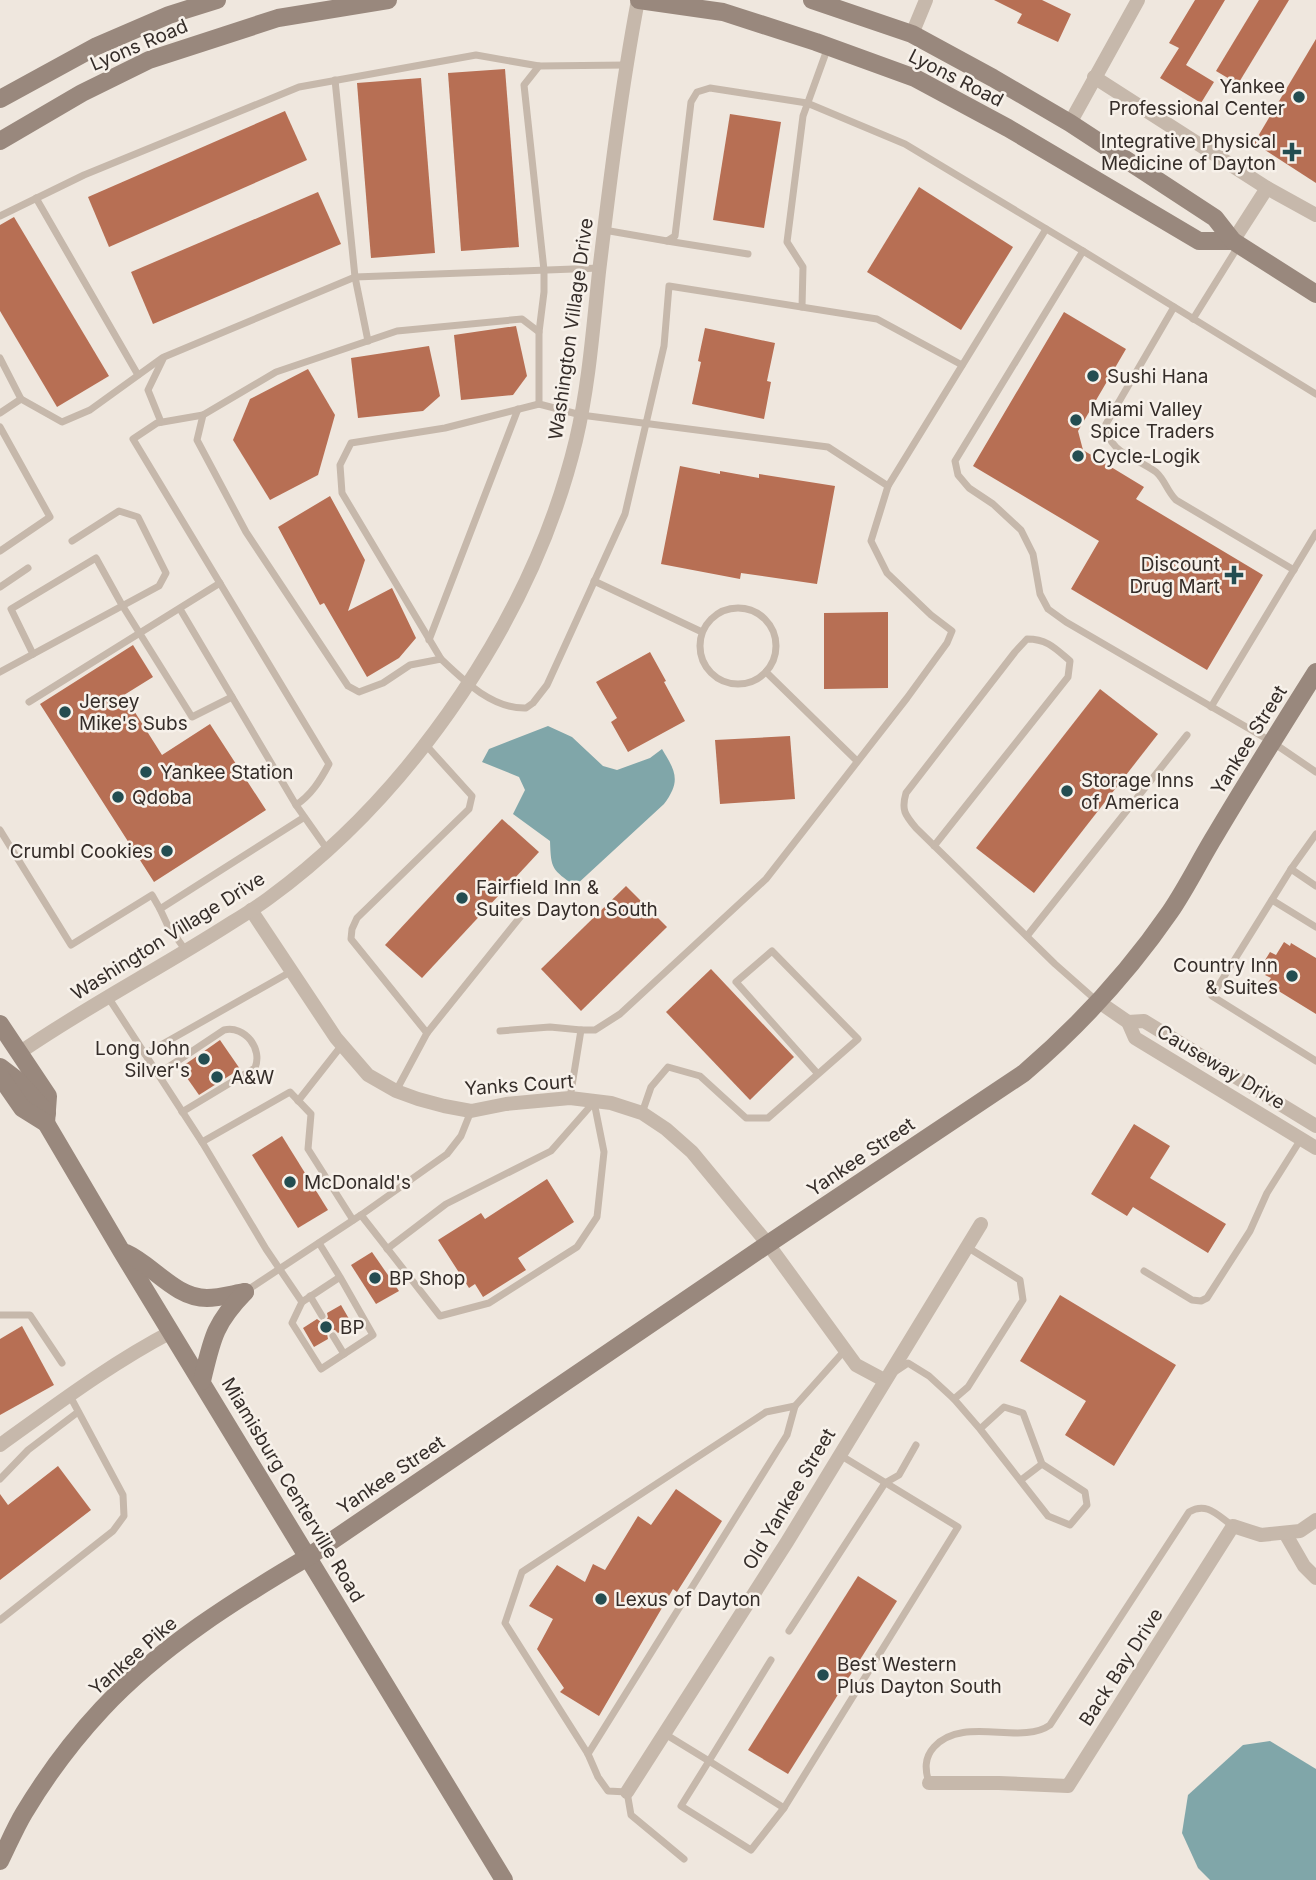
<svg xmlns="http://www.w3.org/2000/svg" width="1316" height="1880" font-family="Inter,sans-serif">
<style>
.water{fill:#80a6a9}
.building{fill:#b76f54}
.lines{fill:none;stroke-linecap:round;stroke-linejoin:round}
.lane{stroke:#c6b8ab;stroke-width:7}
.street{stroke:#c6b8ab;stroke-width:14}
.secondary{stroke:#99887d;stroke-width:18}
.poi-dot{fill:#244d51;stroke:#f7f1ea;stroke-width:2.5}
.labels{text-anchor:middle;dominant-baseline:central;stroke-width:5;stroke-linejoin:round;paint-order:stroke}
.street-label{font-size:19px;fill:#352d29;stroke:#f7f1ea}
.poi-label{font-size:19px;fill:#352d29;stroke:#f7f1ea;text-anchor:start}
</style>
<rect width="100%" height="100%" fill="#efe7de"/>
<g class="water">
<path d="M 548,726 L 572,737 L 603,766 L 617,770 L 650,758 L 662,749 C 676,772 681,781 664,804 L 575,886 C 552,869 551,870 550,841 L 513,814 L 525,790 L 519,777 L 482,762 L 489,749 Z"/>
<polygon points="1270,1741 1316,1769 1316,1880 1210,1880 1198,1868 1182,1833 1188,1795 1243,1745"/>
</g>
<g class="building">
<polygon points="994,0 1042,0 1071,14 1058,42 1017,23 1022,14"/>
<polygon points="1195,0 1225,0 1186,65 1214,82 1201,103 1160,78 1179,48 1169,43"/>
<polygon points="1259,0 1289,0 1238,84 1216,71"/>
<polygon points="1316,39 1316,183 1254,143"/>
<polygon points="505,69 519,247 461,251 448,73"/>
<polygon points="421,78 435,253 371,258 357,83"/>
<polygon points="285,111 307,160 109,247 88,197"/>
<polygon points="730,114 781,122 764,228 713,220"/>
<polygon points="919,187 1013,247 961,330 867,272"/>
<polygon points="318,192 341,244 153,324 131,272"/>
<polygon points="14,217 109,376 57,407 0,311 0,225"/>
<polygon points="1064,312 1126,349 1078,431 1083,450 1144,487 1136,499 1263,575 1207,670 1071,589 1099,541 973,466"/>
<polygon points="516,326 527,376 513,395 461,400 454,335"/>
<polygon points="705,328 775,343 767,381 771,382 764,419 692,404 701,362 698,361"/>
<polygon points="429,346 440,396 423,411 358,418 351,358"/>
<polygon points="308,369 335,415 318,475 270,500 233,440 250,399"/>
<polygon points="680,466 720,474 720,471 759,478 759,474 835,486 817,584 741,573 740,579 661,564"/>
<polygon points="330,496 365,560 348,611 392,588 416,638 399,658 367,677 324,603 320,605 278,527"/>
<polygon points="888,612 888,688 824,689 824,613"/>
<polygon points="133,645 153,677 124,695 162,755 210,724 266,810 154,882 40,704"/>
<polygon points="650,652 666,681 664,682 685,721 628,752 611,722 617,718 596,682"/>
<polygon points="1100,689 1158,734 1034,893 976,848"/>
<polygon points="790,736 795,799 720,804 715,740"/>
<polygon points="502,819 539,852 422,978 385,945"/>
<polygon points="626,886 667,927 581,1011 541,969"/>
<polygon points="1284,942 1290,946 1291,943 1316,958 1316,1014 1267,984 1271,978 1265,975 1268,969 1262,965 1270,952 1276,955"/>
<polygon points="711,969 794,1057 750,1100 666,1012"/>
<polygon points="220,1040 240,1069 199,1095 180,1068"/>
<polygon points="1134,1124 1170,1146 1150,1178 1226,1224 1208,1253 1133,1207 1127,1216 1091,1194"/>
<polygon points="282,1136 328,1210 298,1228 252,1155"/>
<polygon points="547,1179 574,1222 518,1258 526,1270 483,1297 475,1284 469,1288 438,1240 481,1213 485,1219"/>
<polygon points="372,1252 399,1291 376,1304 351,1265"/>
<polygon points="1060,1295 1176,1365 1114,1466 1065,1435 1086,1401 1020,1361"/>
<polygon points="341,1305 352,1324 338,1333 335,1330 330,1330 327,1334 328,1339 314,1347 303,1328 317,1319 321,1322 326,1321 328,1317 327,1313"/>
<polygon points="22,1326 54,1385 0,1415 0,1339"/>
<polygon points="58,1466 91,1510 0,1580 0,1494 8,1505"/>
<polygon points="676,1489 722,1521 677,1592 673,1589 599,1716 560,1692 564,1688 537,1649 553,1619 529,1606 557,1565 585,1582 593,1564 605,1570 638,1516 651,1525"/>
<polygon points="858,1576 897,1601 788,1774 748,1750"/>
</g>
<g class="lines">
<g class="lane">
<polyline points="335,80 355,277 368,341"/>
<polyline points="36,198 138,375"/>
<polyline points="0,216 84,175 299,87 476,55 539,66"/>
<polyline points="604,230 667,241 675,236 691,102 697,92 710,88 807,103 905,144 1083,251"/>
<polyline points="667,241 748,254"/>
<polyline points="802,307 803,267 787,242 803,116 828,47"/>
<path d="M 1174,307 L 1106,424 C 1107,453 1136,457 1156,472 C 1165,480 1167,491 1176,500 L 1294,570"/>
<polyline points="1193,319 1239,245"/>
<polyline points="539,332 544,292 544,270 524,85 539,66 626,65"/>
<polyline points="0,358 21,399 62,422 90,410 162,358"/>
<polyline points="1316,394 1083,251 955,461 958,475 969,488 993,504 1021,530 1033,554 1040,594 1048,609 1066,622 1272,742 1316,772"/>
<polyline points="0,413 21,399"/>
<path d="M 203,415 L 157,423 L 133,439 L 329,764 C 320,781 311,795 296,805"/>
<polyline points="161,422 148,390 164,357 355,277 600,268"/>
<polyline points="0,427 50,517 0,551"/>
<path d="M 888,486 L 828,447 L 581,415 L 539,404 L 539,332 L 522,319 L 397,331 L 276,372 L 203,415 L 197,440 L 246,532 L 348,686 L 359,692 L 383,683 L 410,665 L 441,659 C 463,680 492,709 526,708 L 533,703 L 547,685 L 625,514 L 664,346 L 669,286 L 877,319 L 962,365"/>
<polyline points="594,581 702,632"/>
<polyline points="0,587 28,568"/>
<circle cx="738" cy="646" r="38"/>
<polyline points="180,609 296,805 327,849"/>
<polyline points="429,640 518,409"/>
<polyline points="33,654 11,609 96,558 122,605 192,717 232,697"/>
<polyline points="441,659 342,493 340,465 351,443 445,428 539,404"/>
<polyline points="0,672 159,586 166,573 138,517 119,511 72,541"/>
<polyline points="766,672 857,761"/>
<polyline points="29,702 220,583"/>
<polyline points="1211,707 1316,533"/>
<polyline points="425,744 472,796 469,809 357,918 352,929 351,939 427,1033"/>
<polyline points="0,830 71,945 152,895 160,909"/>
<polyline points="1316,834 1291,869 1212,996 1316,1061"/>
<path d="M 934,846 L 1068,677 L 1070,661 C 1055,648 1047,639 1027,639 L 1015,652 L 906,793 C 901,810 905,815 916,828 L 1055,964 L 1098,1002"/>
<polyline points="1291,869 1316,886"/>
<polyline points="1272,900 1316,927"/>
<polyline points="1027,936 1187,735"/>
<polyline points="186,951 167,924 160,909 303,818"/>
<polyline points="108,997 202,1142"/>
<polyline points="500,1031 550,1027 581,1030"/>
<polyline points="145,1054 292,971"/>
<path d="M 158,1074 L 224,1030 C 245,1025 263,1049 255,1068 L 182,1112"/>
<polyline points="396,1091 427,1033 525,911"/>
<polyline points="570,1098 581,1030 595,1030 620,1014 766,879 907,698 947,643 952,631 931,615 887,573 871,541 888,486 1046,229"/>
<polyline points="298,1101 342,1045"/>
<polyline points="642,1113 651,1087 668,1067 700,1076 746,1118 768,1118 858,1039 772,951 736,982 818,1074"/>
<polyline points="361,1215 440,1316 489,1303 577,1247 597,1217 604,1152 594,1102"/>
<polyline points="319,1243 340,1277 302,1302 292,1323 321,1369 373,1335 340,1277"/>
<polyline points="387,1249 446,1204 551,1151 594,1102"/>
<polyline points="1144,1271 1192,1300 1201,1301 1207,1298 1250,1231 1267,1193 1301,1139"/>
<polyline points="246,1291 361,1215 447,1154 461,1136 471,1111"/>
<polyline points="310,1296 322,1316"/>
<polyline points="302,1302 266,1249 202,1142 290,1092 311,1114 308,1149 353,1220"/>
<polyline points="0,1315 30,1315 62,1363"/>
<polyline points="333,1336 344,1354"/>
<polyline points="896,1371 908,1363 929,1376 954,1399 980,1429 1048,1516 1070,1525 1087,1505 1085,1492 1042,1464 1023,1413 1004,1407 980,1429"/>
<polyline points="954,1399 968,1387 1023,1300 1020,1280 967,1247"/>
<polyline points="0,1479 28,1450 78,1412"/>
<polyline points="1021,1480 1042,1464"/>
<polyline points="0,1620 113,1531 124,1516 123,1495 70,1396"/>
<polyline points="789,1631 885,1483 899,1475 916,1445"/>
<polyline points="771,1660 709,1761 784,1808"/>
<polyline points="665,1734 709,1761 681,1806 751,1850 784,1808 958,1527 840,1455"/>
<polyline points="588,1754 787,1435 795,1406 845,1350"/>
<path d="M 929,1783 C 925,1770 924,1758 934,1747 C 963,1715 1021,1746 1050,1725 L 1189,1512 C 1207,1501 1218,1516 1233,1526"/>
<polyline points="684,1859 631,1815 627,1792 608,1791 598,1777 588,1754 505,1623 522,1572 766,1412 795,1406"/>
</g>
<g class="street">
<polyline points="912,34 926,0"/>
<polyline points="1094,77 1267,188 1316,215"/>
<polyline points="1070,123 1138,0"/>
<polyline points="1233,241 1267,188"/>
<polyline points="251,910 336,1038 368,1075 396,1091 418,1099 444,1106 471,1111 506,1104 570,1098 611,1103 642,1113 666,1129 692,1152 768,1244 856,1365 884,1380"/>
<polyline points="1099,1002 1128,1022 1135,1038 1316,1148"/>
<polyline points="1128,1022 1144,1021 1316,1126"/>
<path d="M 19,1053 C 87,1006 161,968 231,923 C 244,915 257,907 269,898 C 414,792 534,614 576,440 C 589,385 593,328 599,272 C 610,181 621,90 638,0"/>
<path d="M 0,1445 C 56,1405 110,1364 171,1332"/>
<polyline points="1285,1533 1304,1566 1316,1578"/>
<polyline points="929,1783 999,1783 1068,1786 1233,1526 1261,1535 1300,1531 1316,1520"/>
<polyline points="627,1792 787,1542 981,1224"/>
</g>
<g class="secondary">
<polyline points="639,0 723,12 816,42 915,78 1008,128 1199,241 1233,241"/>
<polyline points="812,0 912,34 993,78 1070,123 1215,218 1233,241 1316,294"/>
<polyline points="0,99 97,46 169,15 217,0"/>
<polyline points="0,141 82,93 149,60 278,18 388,0"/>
<polyline points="0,1024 48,1096 46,1123"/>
<polyline points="0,1067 17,1080 47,1113"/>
<polyline points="0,1076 22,1108 46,1123 122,1252 504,1880"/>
<path d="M 126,1253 C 153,1265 175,1298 207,1298 C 219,1298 233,1294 245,1292"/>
<path d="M 202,1381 C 212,1339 214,1324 245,1292"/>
<path d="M 0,1861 C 8,1845 15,1828 24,1813 C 45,1778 74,1739 102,1709 C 160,1647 235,1600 308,1557 L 768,1244 L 1024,1073 C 1080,1025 1128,973 1170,912 C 1187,887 1200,860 1216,834 C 1248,780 1282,726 1316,672"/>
</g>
</g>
<g class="poi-dot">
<circle cx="1299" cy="97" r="7"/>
<path d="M1288.5 141.5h7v7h7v7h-7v7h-7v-7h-7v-7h7z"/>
<circle cx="1093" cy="376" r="7"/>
<circle cx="1076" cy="420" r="7"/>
<circle cx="1078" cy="456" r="7"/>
<path d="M1230.5 564.5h7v7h7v7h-7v7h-7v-7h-7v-7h7z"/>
<circle cx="65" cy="712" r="7"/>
<circle cx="146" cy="772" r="7"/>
<circle cx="1067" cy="791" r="7"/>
<circle cx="118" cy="797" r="7"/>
<circle cx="167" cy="851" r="7"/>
<circle cx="462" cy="898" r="7"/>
<circle cx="1292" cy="976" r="7"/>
<circle cx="204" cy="1059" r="7"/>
<circle cx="217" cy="1077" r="7"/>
<circle cx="290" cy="1182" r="7"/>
<circle cx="375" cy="1278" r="7"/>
<circle cx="326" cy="1327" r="7"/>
<circle cx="601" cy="1599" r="7"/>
<circle cx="823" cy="1675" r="7"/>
</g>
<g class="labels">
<g class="street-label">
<text transform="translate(139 45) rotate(-23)">Lyons Road</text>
<text transform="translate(956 78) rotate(27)">Lyons Road</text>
<text transform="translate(571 329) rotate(-82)">Washington Village Drive</text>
<text transform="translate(1249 740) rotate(-58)">Yankee Street</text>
<text transform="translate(168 936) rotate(-32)">Washington Village Drive</text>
<text transform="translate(1221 1067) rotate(31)">Causeway Drive</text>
<text transform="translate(519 1085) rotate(-4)">Yanks Court</text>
<text transform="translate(861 1157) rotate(-34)">Yankee Street</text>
<text transform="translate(391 1475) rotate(-34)">Yankee Street</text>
<text transform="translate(293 1490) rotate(59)">Miamisburg Centerville Road</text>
<text transform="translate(789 1499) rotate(-59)">Old Yankee Street</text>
<text transform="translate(133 1656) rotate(-41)">Yankee Pike</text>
<text transform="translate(1121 1667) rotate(-57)">Back Bay Drive</text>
</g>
<g class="poi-label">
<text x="1285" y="86" text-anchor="end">Yankee<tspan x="1285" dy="22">Professional Center</tspan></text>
<text x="1276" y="141" text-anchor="end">Integrative Physical<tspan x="1276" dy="22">Medicine of Dayton</tspan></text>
<text x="1107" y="376">Sushi Hana</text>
<text x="1090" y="409">Miami Valley<tspan x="1090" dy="22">Spice Traders</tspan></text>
<text x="1092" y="456">Cycle-Logik</text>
<text x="1220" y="564" text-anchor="end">Discount<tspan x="1220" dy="22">Drug Mart</tspan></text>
<text x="79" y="701">Jersey<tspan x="79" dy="22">Mike's Subs</tspan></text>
<text x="160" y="772">Yankee Station</text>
<text x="1081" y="780">Storage Inns<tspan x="1081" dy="22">of America</tspan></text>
<text x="132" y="797">Qdoba</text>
<text x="153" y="851" text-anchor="end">Crumbl Cookies</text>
<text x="476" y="887">Fairfield Inn &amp;<tspan x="476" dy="22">Suites Dayton South</tspan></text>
<text x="1278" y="965" text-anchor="end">Country Inn<tspan x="1278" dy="22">&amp; Suites</tspan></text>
<text x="190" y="1048" text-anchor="end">Long John<tspan x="190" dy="22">Silver's</tspan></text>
<text x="231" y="1077">A&amp;W</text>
<text x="304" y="1182">McDonald's</text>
<text x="389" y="1278">BP Shop</text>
<text x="340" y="1327">BP</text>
<text x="615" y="1599">Lexus of Dayton</text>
<text x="837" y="1664">Best Western<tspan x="837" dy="22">Plus Dayton South</tspan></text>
</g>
</g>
</svg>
